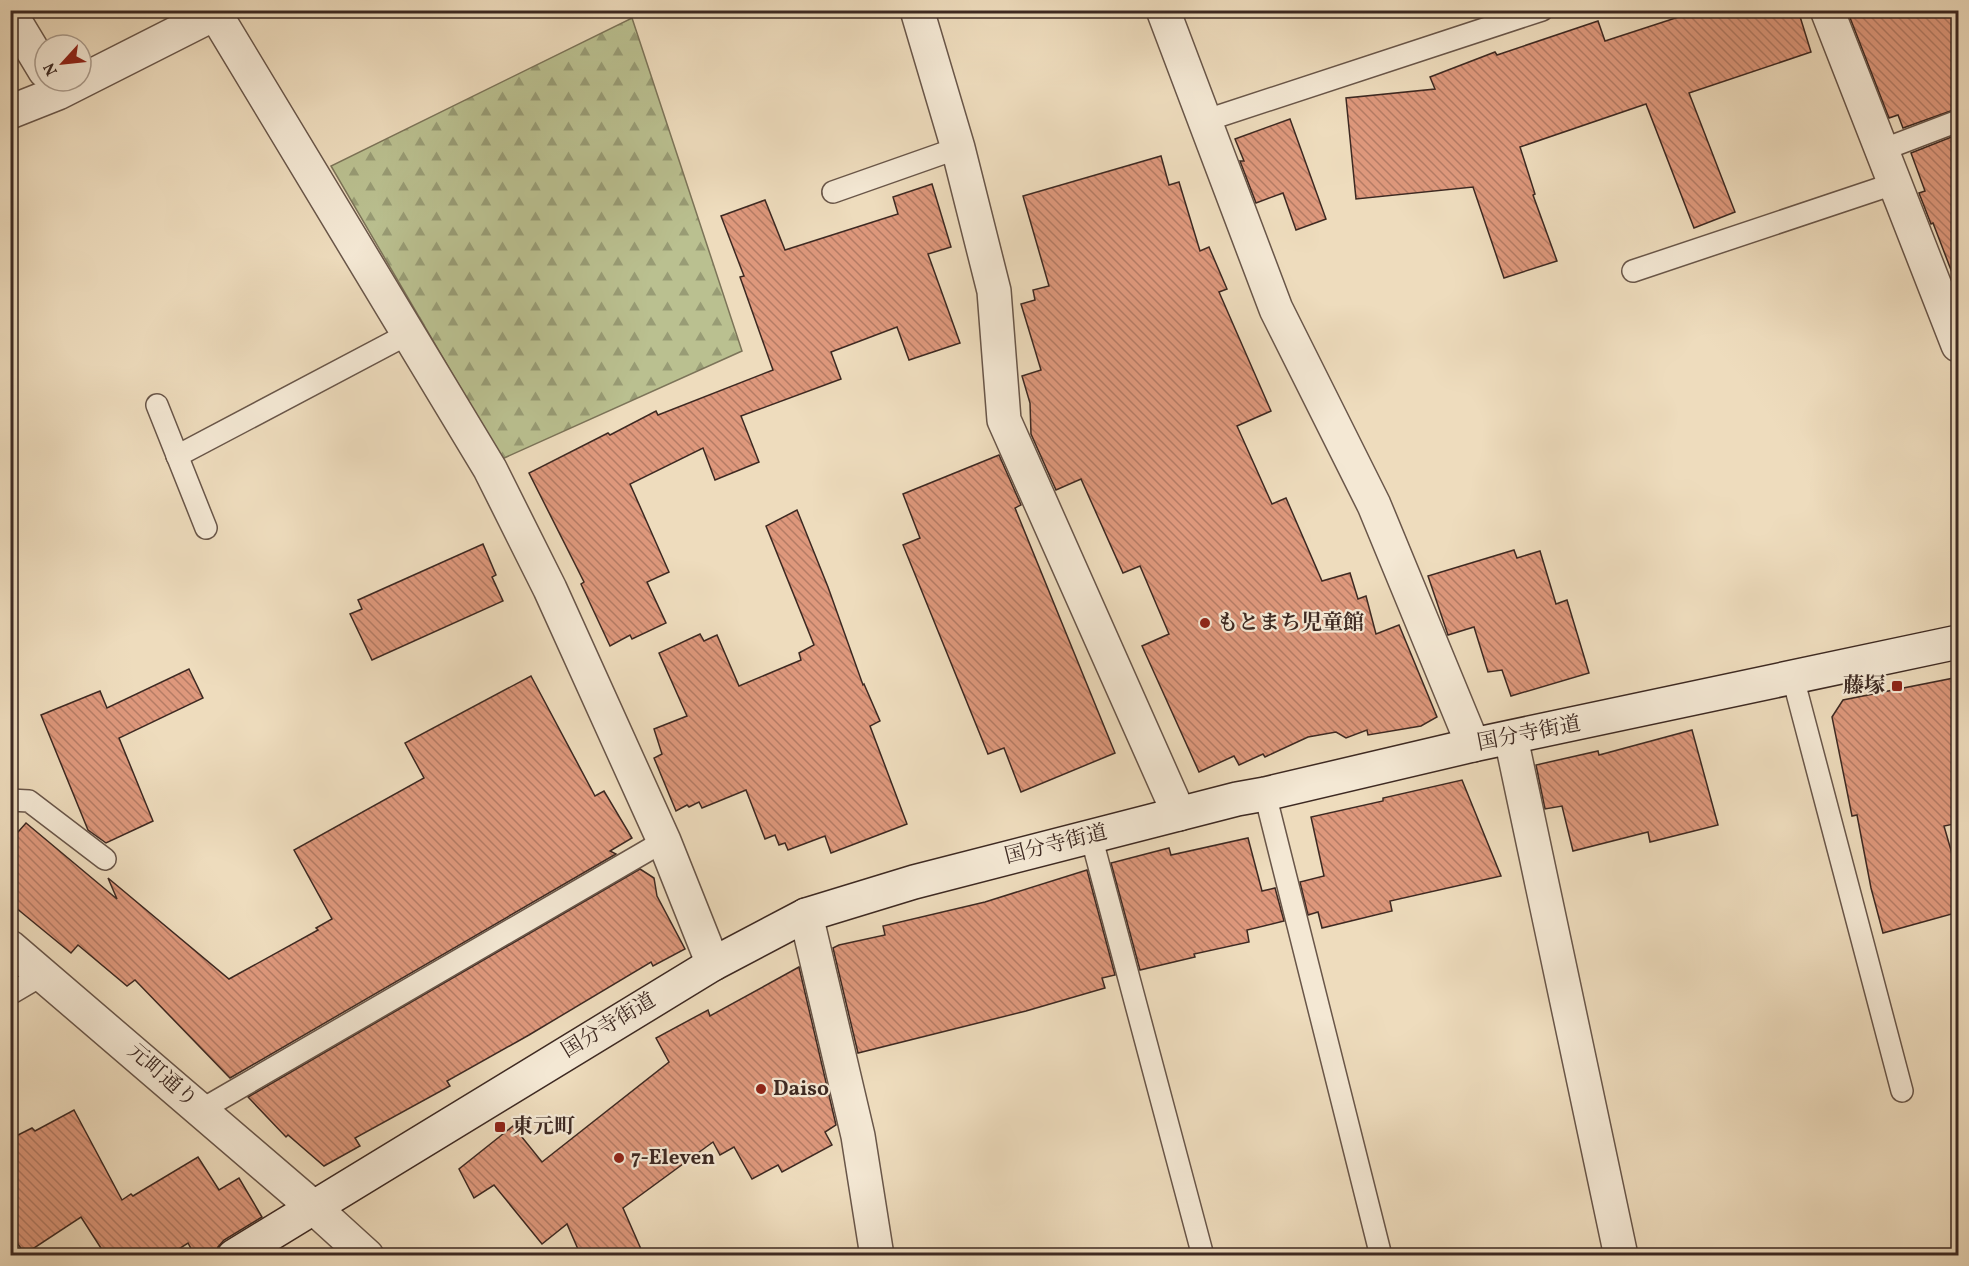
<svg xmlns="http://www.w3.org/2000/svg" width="1969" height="1266" font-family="Vollkorn,'Noto Serif JP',serif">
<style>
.forest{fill:url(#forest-firs);stroke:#7c7459;stroke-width:1.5}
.building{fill:url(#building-back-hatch);stroke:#3d2922;stroke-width:1.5}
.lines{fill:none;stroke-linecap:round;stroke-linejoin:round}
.lane-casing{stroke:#695649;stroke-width:24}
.street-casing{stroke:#695649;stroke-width:36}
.secondary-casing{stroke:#3d2922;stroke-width:36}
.lane{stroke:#f4e8d4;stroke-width:21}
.street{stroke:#f4e8d4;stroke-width:33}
.secondary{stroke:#f4e8d4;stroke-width:33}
.poi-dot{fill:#8f2418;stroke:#f4e8d4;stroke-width:2}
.labels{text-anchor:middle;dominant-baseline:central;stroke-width:4.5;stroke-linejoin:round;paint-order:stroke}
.poi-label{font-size:21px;font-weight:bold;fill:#3d2922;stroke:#f4e8d4;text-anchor:start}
.street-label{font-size:21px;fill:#3d2922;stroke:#f4e8d4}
</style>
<defs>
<pattern id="forest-firs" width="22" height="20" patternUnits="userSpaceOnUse" patternTransform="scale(1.5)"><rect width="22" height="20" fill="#bac090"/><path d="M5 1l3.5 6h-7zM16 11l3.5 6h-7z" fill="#989c75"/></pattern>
<pattern id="building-back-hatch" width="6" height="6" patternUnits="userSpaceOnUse" patternTransform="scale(1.5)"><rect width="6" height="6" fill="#de987c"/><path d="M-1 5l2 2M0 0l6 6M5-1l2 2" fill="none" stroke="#b57c65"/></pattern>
</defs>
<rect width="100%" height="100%" fill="#eedcbd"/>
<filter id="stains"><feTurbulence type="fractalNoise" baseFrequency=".00333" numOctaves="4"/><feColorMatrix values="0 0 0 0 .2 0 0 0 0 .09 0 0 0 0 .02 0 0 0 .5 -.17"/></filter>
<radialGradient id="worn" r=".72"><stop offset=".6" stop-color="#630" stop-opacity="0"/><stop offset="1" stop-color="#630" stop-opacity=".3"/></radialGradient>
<polygon class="forest" points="632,18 742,351 502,459 331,166"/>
<g class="building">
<polygon points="1700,10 1798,10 1811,52 1689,93 1735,212 1694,228 1646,104 1520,147 1535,194 1533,195 1557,261 1504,278 1473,187 1356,199 1346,98 1435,89 1430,77 1495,52 1497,55 1598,21 1605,41"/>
<polygon points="1847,10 1959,10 1959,108 1903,128 1898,115 1889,118"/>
<polygon points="1290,119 1326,219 1296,230 1283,193 1256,203 1240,161 1244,161 1235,139"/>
<polygon points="1959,134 1959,283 1956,283 1933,223 1931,224 1919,193 1925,191 1911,153"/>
<polygon points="1161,156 1169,185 1179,182 1200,251 1209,247 1227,289 1219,292 1271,411 1237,426 1272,504 1286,498 1322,581 1350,573 1358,599 1366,596 1376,634 1399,625 1437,717 1421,726 1368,735 1367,730 1346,738 1336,732 1308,737 1265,757 1263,754 1239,765 1234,756 1199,772 1142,646 1169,634 1140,566 1123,573 1081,479 1056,490 1031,434 1030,403 1022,376 1041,370 1021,304 1035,300 1033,290 1049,286 1023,196"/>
<polygon points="932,184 951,247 928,254 960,343 909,360 897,327 831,352 841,379 741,416 759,462 715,480 703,448 630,484 669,572 647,582 666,623 632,639 630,635 610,646 581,584 584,582 529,473 608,433 610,435 656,411 658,415 773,370 740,277 744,276 721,216 765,200 785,250 898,214 893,197"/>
<polygon points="999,455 1021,505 1015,508 1115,753 1021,792 1004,748 988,754 903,545 920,538 903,494"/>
<polygon points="797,510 828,587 863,685 864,684 880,721 870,726 907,824 831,853 825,836 788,850 785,843 779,845 775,835 765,839 746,790 702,808 699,802 689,807 687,805 676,811 654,758 662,754 654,729 687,716 659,653 700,634 704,641 717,635 739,686 801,660 799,653 814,645 766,526"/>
<polygon points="483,544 496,575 492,577 503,601 372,660 350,614 362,609 358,600"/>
<polygon points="1514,550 1517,558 1540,551 1556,604 1567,600 1589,673 1511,696 1502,670 1488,672 1474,627 1448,635 1428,576"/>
<polygon points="189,669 203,698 119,738 153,821 106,843 88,830 41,715 100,691 107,708"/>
<polygon points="531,676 595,796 604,791 632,838 610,851 616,854 230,1078 135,980 127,986 78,945 71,953 10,903 10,841 26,823 117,899 108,878 229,979 318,930 316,928 332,919 294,850 424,778 405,743"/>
<polygon points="1959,677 1959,823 1944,826 1959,878 1959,912 1883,933 1871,888 1857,815 1852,816 1832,717 1843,700"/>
<polygon points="1692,730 1718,825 1650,842 1648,832 1573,851 1562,806 1545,809 1536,765 1598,751 1599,755"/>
<polygon points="1462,780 1501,876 1390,901 1392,911 1322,928 1318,912 1308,915 1300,882 1324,876 1311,817 1383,801 1383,798"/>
<polygon points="1248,838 1262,891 1275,888 1284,921 1247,930 1249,942 1194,954 1195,957 1140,970 1111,863 1169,848 1171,855"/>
<polygon points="640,869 654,878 657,896 685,949 653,966 651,962 529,1035 447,1081 450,1086 355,1138 360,1146 324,1166 288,1135 286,1137 248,1097"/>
<polygon points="1087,870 1115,975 1102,978 1105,988 1026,1011 858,1053 833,948 839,945 885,935 883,926 985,902"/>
<polygon points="799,967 836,1125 825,1132 832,1145 782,1172 778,1165 752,1179 734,1147 720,1155 713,1142 623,1208 644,1256 581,1256 567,1224 542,1244 494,1185 474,1198 459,1169 513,1126 542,1162 669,1062 656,1038 708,1010 710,1016"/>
<polygon points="74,1110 122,1200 131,1194 133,1196 198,1157 219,1190 239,1178 262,1217 224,1240 218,1247 215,1256 195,1256 188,1243 168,1256 106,1256 81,1217 25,1254 10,1233 10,1139 32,1128 35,1131"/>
</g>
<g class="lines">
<defs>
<g id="lane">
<polyline points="1204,121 1542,10"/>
<polyline points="1882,150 1958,121"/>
<polyline points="833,192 958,148"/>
<polyline points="1633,271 1896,183"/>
<polyline points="157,405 206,528"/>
<polyline points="177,456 408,334"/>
<polyline points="1793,678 1902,1091"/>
<polyline points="1265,794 1381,1256"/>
<polyline points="10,800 29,801 105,859"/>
<polyline points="1091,836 1203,1256"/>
<polyline points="10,994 44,974"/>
<polyline points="201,1110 664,841"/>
</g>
<g id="street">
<polyline points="917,10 958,148 994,291 1004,420 1179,814"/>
<polyline points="1163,10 1276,309 1374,505 1473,745"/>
<polyline points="1827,10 1958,345"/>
<polyline points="10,13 45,71"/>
<polyline points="216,15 490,469 550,589 664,841 713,964"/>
<polyline points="10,112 58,93 222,10"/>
<polyline points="1511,738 1621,1256"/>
<polyline points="806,915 858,1136 877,1256"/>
<polyline points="10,947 312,1206 367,1256"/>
</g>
<polyline id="secondary" points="234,1256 713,964 806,915 914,882 1237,799 1265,794 1473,745 1958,642"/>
</defs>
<use href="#lane" class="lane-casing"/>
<use href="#street" class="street-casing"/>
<use href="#secondary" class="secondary-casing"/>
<use href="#lane" class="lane"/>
<use href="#street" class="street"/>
<use href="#secondary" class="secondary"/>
</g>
<g class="poi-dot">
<circle cx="1205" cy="623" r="6"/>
<rect x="1891" y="680" width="12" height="12" rx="3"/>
<circle cx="761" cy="1089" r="6"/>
<rect x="494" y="1121" width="12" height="12" rx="3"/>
<circle cx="619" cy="1158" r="6"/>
</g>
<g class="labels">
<g class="poi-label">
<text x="1217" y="623">もとまち児童館</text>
<text x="1885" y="686" text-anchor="end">藤塚</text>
<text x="773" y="1089">Daiso</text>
<text x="512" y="1127">東元町</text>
<text x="631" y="1158">7-Eleven</text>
</g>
<g class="street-label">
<text transform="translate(1529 734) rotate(-11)">国分寺街道</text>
<text transform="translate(1056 845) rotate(-14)">国分寺街道</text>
<text transform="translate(609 1026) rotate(-31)">国分寺街道</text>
<text transform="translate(162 1076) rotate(41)">元町通り</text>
</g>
</g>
<rect width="1969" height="1266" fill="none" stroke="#eedcbd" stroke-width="36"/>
<rect x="12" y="12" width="1945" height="1242" fill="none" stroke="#3d2922" stroke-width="3"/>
<rect x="18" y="18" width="1933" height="1230" fill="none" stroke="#3d2922" stroke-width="1.5"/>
<g transform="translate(63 63) rotate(243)"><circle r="28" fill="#f4e8d4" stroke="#ab9c8d" stroke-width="1.5"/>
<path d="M0-4.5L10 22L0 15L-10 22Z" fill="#8f2418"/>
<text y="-9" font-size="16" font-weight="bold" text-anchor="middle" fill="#3d2922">N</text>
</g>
<rect width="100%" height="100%" filter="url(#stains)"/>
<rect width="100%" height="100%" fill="url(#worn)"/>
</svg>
